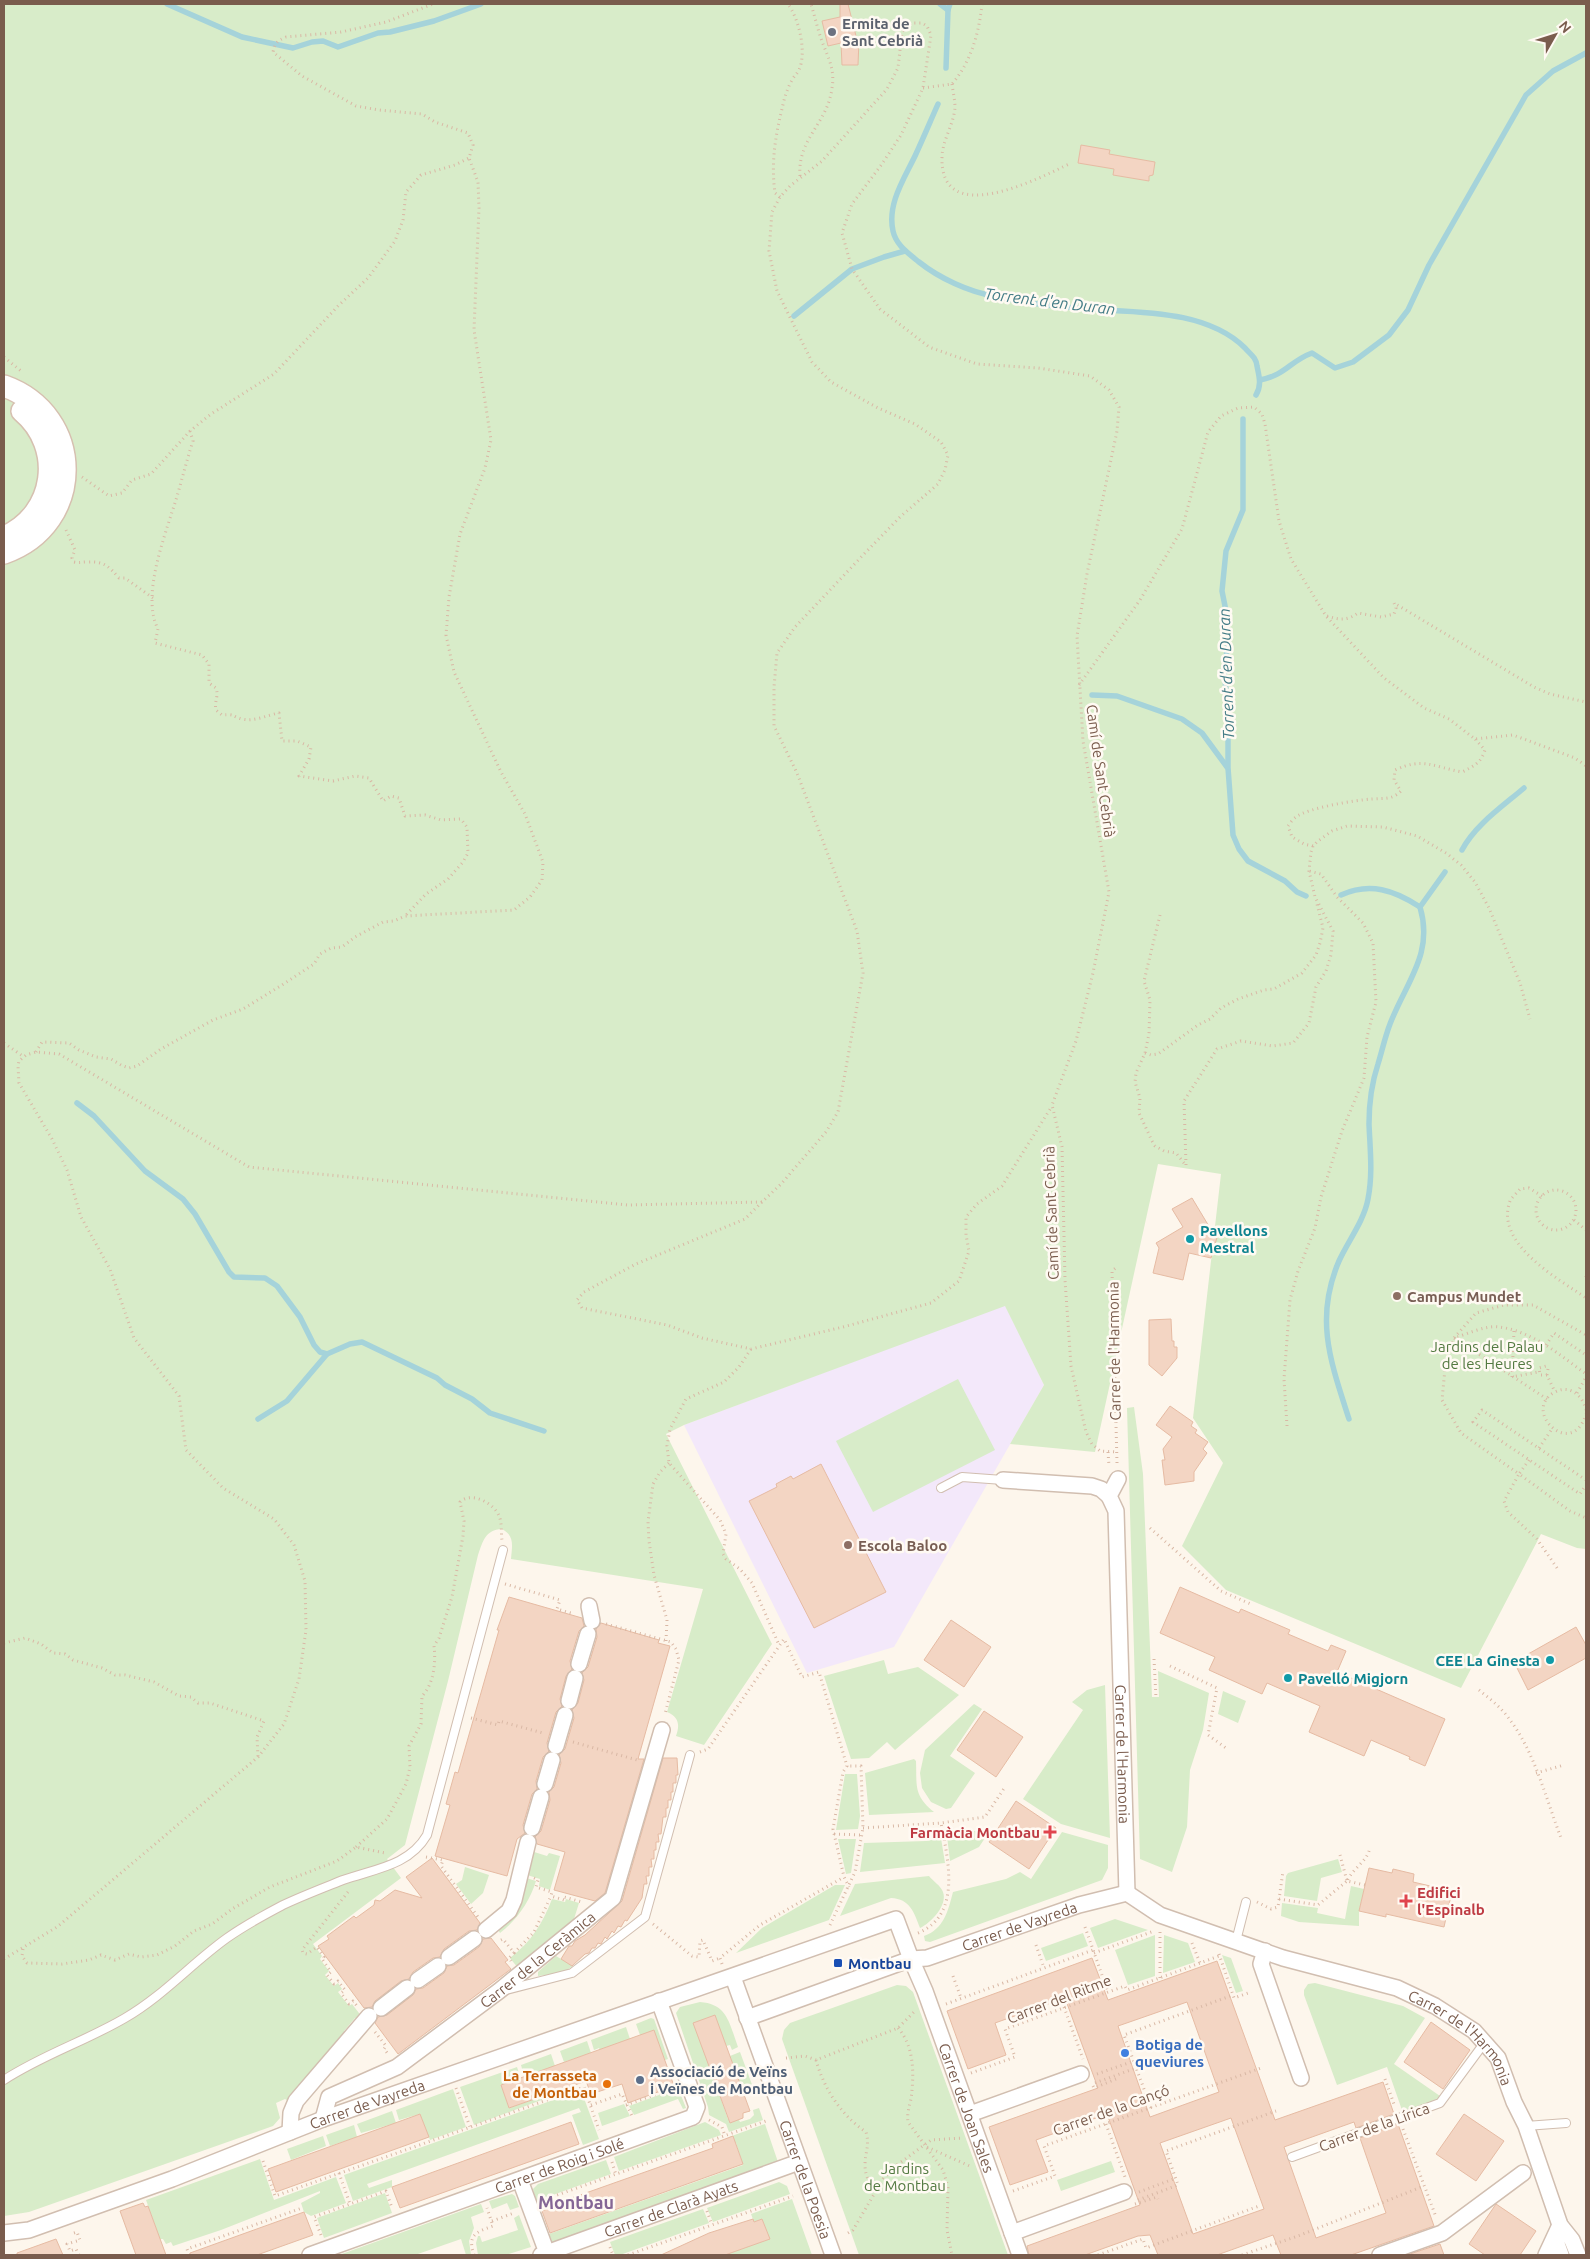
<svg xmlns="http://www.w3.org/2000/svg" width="1590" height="2259" font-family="Ubuntu,sans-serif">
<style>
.education{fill:#f3e8fa}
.green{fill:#d8ecc9}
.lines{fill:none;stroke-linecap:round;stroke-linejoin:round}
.stream{stroke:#a5d3da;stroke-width:5.5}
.building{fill:#f3d5c3;stroke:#e6bba3;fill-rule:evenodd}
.lane-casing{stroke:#d1beb0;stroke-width:10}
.street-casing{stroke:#d1beb0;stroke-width:18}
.secondary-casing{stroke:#d6c0b0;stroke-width:24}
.path{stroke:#d9b8a5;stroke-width:3;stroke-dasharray:1 4;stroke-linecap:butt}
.lane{stroke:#fff;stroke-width:8}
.street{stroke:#fff;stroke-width:15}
.secondary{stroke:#fff;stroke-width:21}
.worship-dot{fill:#6b7280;stroke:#fffaf3;stroke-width:2}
.culture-dot{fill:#0f9aa8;stroke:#fffaf3;stroke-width:2}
.education-dot{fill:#8d6e63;stroke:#fffaf3;stroke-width:2}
.health-dot{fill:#e0444e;stroke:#fffaf3;stroke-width:2}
.transit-dot{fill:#1a4fb4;stroke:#fffaf3;stroke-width:2}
.shop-dot{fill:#3f7fe0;stroke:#fffaf3;stroke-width:2}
.service-dot{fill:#5c6f8a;stroke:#fffaf3;stroke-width:2}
.food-dot{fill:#e8710a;stroke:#fffaf3;stroke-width:2}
.labels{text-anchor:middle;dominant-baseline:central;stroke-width:5;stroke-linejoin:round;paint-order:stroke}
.worship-label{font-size:15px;font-weight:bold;fill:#5b616d;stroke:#fffaf3;text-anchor:start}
.street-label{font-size:15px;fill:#7a5c4d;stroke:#fffaf3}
.culture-label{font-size:15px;font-weight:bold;fill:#0d838f;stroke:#fffaf3;text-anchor:start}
.education-label{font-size:15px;font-weight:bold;fill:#785e54;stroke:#fffaf3;text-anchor:start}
.park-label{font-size:15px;fill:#537a41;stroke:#fffaf3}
.health-label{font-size:15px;font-weight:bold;fill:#be3a42;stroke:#fffaf3;text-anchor:end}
.transit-label{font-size:15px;font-weight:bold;fill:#164399;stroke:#fffaf3;text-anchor:start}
.shop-label{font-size:15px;font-weight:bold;fill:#366cbe;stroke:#fffaf3;text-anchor:start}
.service-label{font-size:15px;font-weight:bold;fill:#4e5e75;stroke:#fffaf3;text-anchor:start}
.food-label{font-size:15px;font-weight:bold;fill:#c56008;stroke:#fffaf3;text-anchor:end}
.water-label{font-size:16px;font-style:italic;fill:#437c86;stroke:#fffaf3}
.quarter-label{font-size:18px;font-weight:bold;fill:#846695;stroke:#fffaf3}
</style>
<rect width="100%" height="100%" fill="#fdf6ec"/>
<polygon class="education" points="1005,1305 1044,1385 894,1647 807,1673 684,1425"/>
<g class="green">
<path d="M 4,4 L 1586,4 L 1586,1549 L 1577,1548 L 1541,1534 L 1461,1688 L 1226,1590 L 1182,1546 L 1223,1463 L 1193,1418 L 1221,1174 L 1158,1164 L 1095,1452 L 1010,1444 L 1044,1385 L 1005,1306 L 684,1425 L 666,1434 L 772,1644 L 704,1745 L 676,1736 C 680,1725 679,1717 667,1712 L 703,1589 L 511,1559 C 512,1546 515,1536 502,1529 C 485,1530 483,1541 478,1555 L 448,1681 L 405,1845 L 387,1859 L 401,1878 L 313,1944 L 322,1956 L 320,1959 L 329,1971 L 325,1975 L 334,1986 L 338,1983 L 342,1989 L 338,1992 L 349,2006 L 352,2004 L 362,2017 L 355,2018 L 344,2031 L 345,2039 L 292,2103 L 285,2099 L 276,2103 L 280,2118 L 273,2126 L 29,2212 L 4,2216 Z"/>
<polygon points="958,1379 995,1450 873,1512 836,1441"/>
<polygon points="1134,1407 1143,1474 1152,1697 1159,1697 1158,1671 1209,1693 1203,1730 1190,1770 1187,1827 1172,1872 1140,1859 1127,1408"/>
<polygon points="884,1660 888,1674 918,1667 959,1695 895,1750 887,1742 869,1758 851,1759 824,1676"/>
<polygon points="1105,1685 1110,1838 1061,1824 1023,1799 1083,1710 1072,1702 1087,1690"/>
<polygon points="1223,1691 1246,1701 1238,1723 1218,1714"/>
<polygon points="974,1704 982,1709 950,1756 975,1773 951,1808 946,1809 931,1802 922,1788 920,1773 925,1750"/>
<path d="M 914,1759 L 916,1761 C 917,1785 913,1795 934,1812 L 869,1815 L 865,1773 Z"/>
<polygon points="845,1774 857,1774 860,1816 858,1829 836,1830"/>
<polygon points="968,1830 975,1831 985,1838 979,1847 950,1861 947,1836"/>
<path d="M 1062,1832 L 1108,1845 L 1108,1868 L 1102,1880 L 930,1942 L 925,1941 L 924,1936 C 944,1929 948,1911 953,1892 L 1006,1879 L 1020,1872 L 1031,1879 Z"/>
<polygon points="941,1838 945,1863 860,1872 864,1843 926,1841"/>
<polygon points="838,1839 856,1839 851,1873 846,1874"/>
<polygon points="531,1851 547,1856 549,1853 560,1856 550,1890 539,1886 540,1879 524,1874"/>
<polygon points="1338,1859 1342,1872 1321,1878 1317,1901 1284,1896 1286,1876 1288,1873"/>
<polygon points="465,1867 489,1875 483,1893 471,1904 456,1884 462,1880"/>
<path d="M 929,1876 C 933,1881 941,1886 943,1892 C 948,1905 931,1923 920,1928 C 914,1912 910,1899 891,1898 L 840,1916 L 855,1884 Z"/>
<path d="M 523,1877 L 536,1881 C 530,1901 517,1920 500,1933 L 497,1928 Z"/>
<polygon points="835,1885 845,1885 829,1920 736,1953 762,1928"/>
<polygon points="1351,1886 1364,1889 1359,1911 1359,1926 1299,1922 1281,1916 1282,1903 1318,1908 1317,1913 1345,1919"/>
<path d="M 552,1899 L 565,1902 L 566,1899 L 579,1903 L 574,1919 L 518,1968 L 510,1958 C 531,1942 543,1923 552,1899 Z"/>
<polygon points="1115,1919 1148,1930 1098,1948 1090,1928"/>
<polygon points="1083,1933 1088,1946 1046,1961 1041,1948"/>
<polygon points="1155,1935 1155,1976 1128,1985 1115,1950"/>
<polygon points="1164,1935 1188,1943 1195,1962 1163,1973"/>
<polygon points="1222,1955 1231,1958 1243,1991 1236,1993"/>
<polygon points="556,1956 573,1966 562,1973 538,1976 538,1972"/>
<polygon points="1315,1983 1403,2006 1425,2018 1394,2064 1440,2096 1441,2099 1403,2113 1387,2067 1337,2085 1304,1995 1304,1990 1308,1984"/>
<polygon points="897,1985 906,1986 913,1992 1008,2255 859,2255 782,2039 784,2030 790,2023"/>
<path d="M 700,2002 C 727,2004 729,2022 738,2047 L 732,2050 L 730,2045 L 726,2046 L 694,2023 L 728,2119 L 737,2116 L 740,2122 L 750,2119 L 754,2115 L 753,2110 L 759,2108 L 763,2120 L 729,2132 L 726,2124 L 709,2115 L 708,2107 L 676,2013 L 680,2007 Z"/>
<polygon points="651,2018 654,2019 668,2059 665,2060 640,2035 636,2024"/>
<polygon points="626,2027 630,2039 600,2050 599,2048 594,2050 591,2040"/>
<polygon points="587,2041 591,2053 564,2062 560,2051"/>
<polygon points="740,2052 754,2090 743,2094 730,2056"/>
<polygon points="551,2054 555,2066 524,2076 521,2065"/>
<polygon points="517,2067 520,2076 501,2085 509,2108 570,2087 571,2089 474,2125 460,2087"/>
<polygon points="678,2088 686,2108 683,2109 678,2099 634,2115 629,2106"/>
<polygon points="453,2089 466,2127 430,2140 420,2114 399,2120 396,2110"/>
<polygon points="581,2090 599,2139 583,2145 572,2115 581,2112 579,2108 367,2184 369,2188 392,2180 392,2187 353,2201 344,2175"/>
<polygon points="624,2104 630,2116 602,2126 598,2113"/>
<polygon points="392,2111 396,2123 361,2133 357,2124"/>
<polygon points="705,2122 719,2130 721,2135 619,2171 614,2157"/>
<polygon points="765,2124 778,2162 775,2163 553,2243 549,2234 743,2165 736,2143 731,2141 729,2137"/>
<polygon points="354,2125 357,2137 330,2146 326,2135"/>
<polygon points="323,2136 326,2146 291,2160 287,2149"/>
<polygon points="260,2159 274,2200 336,2177 346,2203 311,2216 304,2212 301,2203 320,2193 320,2191 221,2230 173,2246 171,2242 166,2244 163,2239 160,2239 146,2200"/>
<polygon points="606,2160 611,2174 536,2201 533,2189 538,2184"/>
<polygon points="1111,2161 1115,2172 1061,2191 1057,2180"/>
<polygon points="779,2182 787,2186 790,2194 713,2222 707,2208"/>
<polygon points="385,2193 392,2213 324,2238 317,2218"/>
<polygon points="512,2194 515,2196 519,2207 510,2210 507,2203 492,2209 489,2201"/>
<polygon points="792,2199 812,2255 725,2255 769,2239 762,2219 754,2222 751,2214"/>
<polygon points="481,2204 484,2212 471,2217 474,2228 469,2241 471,2255 466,2255 461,2239 415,2255 339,2255"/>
<polygon points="703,2209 709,2223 620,2255 615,2255 610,2242"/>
<polygon points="519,2215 531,2247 506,2255 478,2255 476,2243 478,2236 480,2236 482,2242 518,2230 514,2218"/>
</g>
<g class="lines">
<g class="stream">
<polyline points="167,4 242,37 293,48 312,42 323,41 338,47 378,33 390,32 434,21 481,4"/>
<polyline points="940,4 948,10"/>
<polyline points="946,68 948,10 950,4"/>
<path d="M 938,104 C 930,122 923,139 915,156 C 904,179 887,204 893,231 C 896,245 908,253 919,262 C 939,278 969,292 994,296 C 1020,302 1049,306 1076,308 C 1129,313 1204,307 1245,348 C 1250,354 1256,357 1257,366 C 1259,376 1262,385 1256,395"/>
<polyline points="794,316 852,269 884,257 905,251"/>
<path d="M 1260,380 C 1286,375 1290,361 1312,353 L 1335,368 L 1353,362 L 1389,335 L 1408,310 L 1429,265 L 1526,95 L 1553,71 L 1586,53"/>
<polyline points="1243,419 1243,510 1226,551 1222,591 1227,616 1228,644 1224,670 1228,710 1228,768 1233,835 1239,849 1248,861 1285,881 1297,892 1306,896"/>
<polyline points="1092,695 1117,696 1182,719 1202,733 1227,767"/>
<path d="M 1462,850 C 1475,825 1503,806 1524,788"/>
<path d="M 1341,895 C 1370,882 1394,890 1420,907 C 1434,954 1406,982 1390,1024 C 1385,1037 1382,1051 1378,1064 C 1372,1082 1369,1104 1369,1124 C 1370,1149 1373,1173 1368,1199 C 1364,1221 1348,1241 1339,1261 C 1314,1319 1331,1363 1349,1419"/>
<polyline points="1420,907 1445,872"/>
<polyline points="77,1103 94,1116 145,1171 183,1199 195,1214 229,1272 234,1277 265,1278 277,1286 300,1317 314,1345 320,1352 327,1354 350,1344 362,1342 437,1378 445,1385 472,1399 490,1413 544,1431"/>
<polyline points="258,1419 287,1401 327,1354"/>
</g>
</g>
<g class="building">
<polygon points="840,4 848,4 857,40 859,40 858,65 842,65 841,43 828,46 822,21 840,17"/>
<polygon points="1081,145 1110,150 1109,154 1155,162 1153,175 1149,176 1149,181 1113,175 1114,169 1078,163"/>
<polygon points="1192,1198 1213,1233 1218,1234 1211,1258 1189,1253 1183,1280 1153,1273 1159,1248 1156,1243 1183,1227 1172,1209"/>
<polygon points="1171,1319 1172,1341 1174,1341 1174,1347 1177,1347 1177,1358 1162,1376 1149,1365 1149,1320"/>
<polygon points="1170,1406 1193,1422 1191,1426 1197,1430 1195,1433 1208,1442 1203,1449 1207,1453 1194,1472 1194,1481 1165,1485 1162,1460 1165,1460 1163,1449 1172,1437 1156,1425"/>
<polygon points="821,1464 886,1592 814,1628 749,1501 777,1487 776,1484 791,1476 793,1479"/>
<polygon points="1180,1587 1239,1613 1241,1609 1290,1630 1288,1634 1328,1651 1331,1645 1346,1651 1337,1672 1445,1719 1425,1766 1409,1759 1410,1757 1371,1740 1364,1756 1309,1732 1320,1706 1267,1683 1262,1694 1209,1670 1215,1657 1160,1633"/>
<polygon points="509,1597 582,1618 584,1626 579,1631 570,1661 572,1669 566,1676 560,1699 562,1706 556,1712 547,1743 549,1751 543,1757 536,1781 537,1789 532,1794 523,1825 525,1833 517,1839 507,1876 435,1856 450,1805 446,1804 455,1772 458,1773 499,1630 497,1630"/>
<polygon points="951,1620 991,1647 964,1687 924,1660"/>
<polygon points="601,1623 659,1640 658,1643 670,1646 638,1759 644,1759 605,1893 595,1901 554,1890 565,1852 537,1844 535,1837 541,1831 550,1800 549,1792 554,1787 561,1763 559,1755 565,1749 574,1718 572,1710 578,1703 584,1680 582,1673 588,1667 597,1637 596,1629"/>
<polygon points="1576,1627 1586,1645 1586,1658 1528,1690 1514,1662"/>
<polygon points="984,1711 1023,1737 996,1777 957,1750"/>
<polygon points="663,1758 677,1758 678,1775 676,1775 676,1783 673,1783 673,1792 671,1792 671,1800 668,1800 668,1808 666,1808 666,1817 663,1817 661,1834 658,1834 659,1842 656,1842 656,1850 654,1850 654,1859 651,1859 652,1867 649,1867 649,1876 646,1876 647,1884 644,1884 642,1898 627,1921 625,1920 621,1927 618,1926 614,1933 612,1931 607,1939 605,1937 601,1944 598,1943 595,1948 592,1948 589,1953 585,1954 572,1966 561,1959 569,1946 572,1946 575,1941 585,1935 622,1901"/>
<polygon points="1016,1801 1056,1828 1029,1869 989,1842"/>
<polygon points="432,1858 480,1923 477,1930 469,1931 444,1949 440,1957 433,1958 413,1972 409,1979 401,1981 375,2001 372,2007 364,2008 318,1946 329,1939 327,1936 354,1916 356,1918 374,1905 375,1900 380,1901 395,1890 422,1898 406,1877"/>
<polygon points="1369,1868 1392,1873 1393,1869 1414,1874 1413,1882 1452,1891 1444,1927 1386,1914 1386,1917 1359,1911"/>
<polygon points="491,1938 508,1960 505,1962 511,1969 398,2054 375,2023 378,2017 387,2015 413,1995 416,1989 423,1988 444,1973 447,1966 454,1965 479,1947 483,1939"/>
<path d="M 1092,1958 L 1108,2000 L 1217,1961 L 1275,2120 L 1383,2082 L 1394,2114 L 1356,2128 L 1354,2122 L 1284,2147 L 1316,2238 L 1386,2213 L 1360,2138 L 1398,2124 L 1434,2226 L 1351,2255 L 1281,2255 L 1273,2235 L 1217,2255 L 1158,2255 L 1150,2235 L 1138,2236 L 1085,2255 L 1029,2255 L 1027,2246 L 1140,2205 L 1107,2114 L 1036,2140 L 1048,2172 L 1010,2185 L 989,2127 L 1098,2088 L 1065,1998 L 995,2023 L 1006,2055 L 968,2069 L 947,2011 ZM 1187,2002 L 1219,2092 L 1150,2117 L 1118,2026 ZM 1231,2118 L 1264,2209 L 1193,2234 L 1160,2143 Z"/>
<polygon points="715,2015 750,2111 743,2113 743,2118 730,2123 693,2023"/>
<polygon points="1431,2022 1470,2050 1443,2089 1404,2062"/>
<polygon points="654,2030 674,2086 628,2103 622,2084 591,2094 586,2081 509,2108 501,2085"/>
<polygon points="420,2114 429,2137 276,2192 268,2169"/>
<polygon points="1464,2114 1504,2141 1476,2181 1436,2154"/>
<polygon points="571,2122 579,2144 400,2208 392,2187"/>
<polygon points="733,2136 743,2164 550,2233 542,2211 550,2208 549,2206 713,2148 712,2144"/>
<polygon points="143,2203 145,2207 148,2206 166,2255 136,2255 120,2211"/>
<polygon points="1496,2204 1536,2231 1520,2255 1485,2255 1469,2244"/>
<polygon points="304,2212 313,2235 257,2255 190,2255 190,2253"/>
<polygon points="753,2219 754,2222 762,2219 770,2239 725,2255 661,2255 709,2233"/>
<polygon points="56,2239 63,2255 17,2255 17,2253"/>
<polygon points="1440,2244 1444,2255 1407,2255"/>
</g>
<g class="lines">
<defs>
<g id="lane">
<polyline points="941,1488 962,1477 1003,1480"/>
<polyline points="1236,1941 1246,1902"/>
<polyline points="506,1990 572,1973 645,1917 690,1755"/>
<path d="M 4,2080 C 42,2055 86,2041 125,2018 C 163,1996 192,1963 227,1938 C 244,1926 264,1915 283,1905 C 302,1896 323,1888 343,1880 C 374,1869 409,1866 427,1835 L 503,1550"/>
<polyline points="1526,2126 1566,2123"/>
<polyline points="1292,2157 1440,2103 1485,2042"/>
</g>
<g id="street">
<path id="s1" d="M 1118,1479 L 1109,1496 L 1116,1511 L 1127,1893"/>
<polyline points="1003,1480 1092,1486 1101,1489 1109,1496"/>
<polyline points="589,1606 592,1621"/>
<polyline points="579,1664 588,1634"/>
<polyline points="569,1701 575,1678"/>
<polyline points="556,1746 565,1715"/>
<polyline points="545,1784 552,1760"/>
<polyline points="532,1828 541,1797"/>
<path id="s2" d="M 1127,1893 L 1160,1915 L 1283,1958 L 1397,1988 L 1435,2006 L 1474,2031 L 1498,2058 L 1514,2102 L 1526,2126 L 1560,2225 L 1572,2240 L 1578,2255"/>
<polyline points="486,1930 509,1911 514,1900 528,1842"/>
<polyline points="1265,1951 1261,1964 1301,2078"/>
<polyline points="449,1957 474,1939"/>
<path id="s3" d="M 733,1977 L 833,2255"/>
<polyline points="418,1980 438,1966"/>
<polyline points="381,2008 407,1988"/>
<path id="s4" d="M 747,2018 L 911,1959 L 927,1958 L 1079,1905 L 1127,1893"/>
<polyline points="970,2114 1081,2074"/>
<path id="s5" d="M 323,2119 L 329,2097 L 397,2067 L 499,1991 L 613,1898 L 662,1730"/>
<polyline points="290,2132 291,2113 296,2101 369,2016"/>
<polyline points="520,2180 547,2253"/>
<path id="s6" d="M 4,2233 L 29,2230 L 172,2179 L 323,2119 L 896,1919 L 911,1959 L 925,1991 L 1020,2255"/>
<polyline points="1012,2233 1124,2192"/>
<polyline points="1555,2238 1561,2255"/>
<path id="s7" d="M 310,2255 L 693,2117 L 697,2107 L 659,2001"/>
<path id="s8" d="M 541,2255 L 799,2162"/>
<polyline points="1380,2255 1442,2233 1523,2173"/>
<polyline points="1546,2255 1560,2225"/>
</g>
<g id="secondary">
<path d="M 4,386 C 85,415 86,524 4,553"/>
<path d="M 4,537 C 56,515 65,447 22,411"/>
</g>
</defs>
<use href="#lane" class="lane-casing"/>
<use href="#street" class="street-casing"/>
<use href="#secondary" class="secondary-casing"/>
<g class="path">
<path d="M 952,84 C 953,92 955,100 955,107 C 954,124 943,139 942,156 C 939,230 1038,179 1071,163"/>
<path d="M 923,88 L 952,84 C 971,62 979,33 982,4"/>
<path d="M 800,176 C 797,139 828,123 832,88 C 835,71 829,59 823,44 C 818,31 815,17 811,4"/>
<path d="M 780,197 L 775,193 C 771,164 775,137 782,109 C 784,99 787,89 792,80 C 794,76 797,74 799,70 C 807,52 799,19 788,4"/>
<polyline points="4,357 21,371"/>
<path d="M 190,431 L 193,441 C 185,465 180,489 172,512 C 162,544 142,598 158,629 L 155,643 L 202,655 L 209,664 L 209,683 L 216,688 C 219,696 214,702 216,710 L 222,715 C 236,714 231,716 242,719 C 253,722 268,715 279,713 L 282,741 L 297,741 L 311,747 L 309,759 L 299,776 L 333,781 L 355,776 L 369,778 L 383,801 L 391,796 L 399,798 L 405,816 L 425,815 L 441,820 L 461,819 L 467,827 L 468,853 L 463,862 L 448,879 L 426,894 L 406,915"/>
<path d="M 82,477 L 109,496 L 122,493 L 132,480 L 151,474 L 190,431 L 211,414 L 274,374 L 339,305 L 368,278 L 395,241 L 403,220 L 406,192 L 421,175 L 455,165 L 469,158 L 473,145 L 468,133 L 435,122 L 422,114 L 379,110 L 356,106 L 302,76 L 273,52 C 275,43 277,41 286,37 L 341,32 L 386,22 L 433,4"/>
<path d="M 66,530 L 75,550 L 72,558 L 74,562 C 79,563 82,562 87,562 C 105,561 109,567 119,578 L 125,578 L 153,598"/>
<path d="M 1327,616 C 1339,620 1347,621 1358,613 L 1381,617 L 1394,614 L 1396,608 L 1394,603 L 1534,687 L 1550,694 L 1586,702"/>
<polyline points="1079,685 1140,600 1182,529 1208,432 1221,416 1238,408 1254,407 1262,414 1265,424 1279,521 1291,559 1326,616 1384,678 1424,708 1449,719 1475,739 1513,735 1575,758 1586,766"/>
<path d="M 1313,846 L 1304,844 L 1292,837 L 1288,826 C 1290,823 1293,819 1296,817 C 1307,808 1356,800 1372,799 C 1384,798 1392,800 1401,791 L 1394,780 L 1395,770 C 1423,757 1434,767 1462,772 C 1474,766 1481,763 1485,750 L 1475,739"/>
<polyline points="1160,915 1144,981 1150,1000 1149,1034 1145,1053 1136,1073 1135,1082 1140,1098 1139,1113 1152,1141 1155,1146 1164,1151 1176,1153 1184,1163"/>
<polyline points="4,1043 24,1057"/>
<polyline points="36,1052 42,1042 69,1043 79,1050 96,1057 111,1059 121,1065 129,1068 137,1066 161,1049 213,1020 243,1009 282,985 314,964 320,954 331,948 342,947 355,937 383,922 394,921 405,916 514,910 530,897 542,880 543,862 525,814 501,772 454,672 446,635 449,597 460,534 485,468 491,440 474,330 479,208 478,182 469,158"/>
<polyline points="1145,1053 1151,1055 1158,1054 1198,1025 1210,1019 1221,1008 1238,999 1264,990 1274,989 1302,973 1316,955 1320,943 1323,928 1317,904"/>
<polyline points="1186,1165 1184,1101 1217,1049 1241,1041 1273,1046 1293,1043 1309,1023 1316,987 1326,971 1331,955 1333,931 1315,897 1309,871 1311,852 1313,846 1318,841 1332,831 1347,826 1383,827 1417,836 1446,853 1461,865 1475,882 1489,908 1520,983 1530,1019"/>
<circle cx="1556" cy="1210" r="20"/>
<path d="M 1542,1196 L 1529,1188 L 1520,1189 C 1517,1193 1512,1197 1510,1201 C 1494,1244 1559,1279 1586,1298"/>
<polyline points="762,1202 745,1219 636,1264 584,1292 577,1300 582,1308 667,1325 702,1338 751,1349 843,1327 931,1303 959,1281 969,1251 966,1235 966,1217 977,1204 1002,1186 1052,1106"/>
<polyline points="1574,1220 1586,1230"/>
<polyline points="1586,1276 1586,1278"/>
<polyline points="1514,1331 1512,1377 1538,1372"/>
<polyline points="1546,1345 1554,1333 1586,1355"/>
<polyline points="751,1349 739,1367 724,1382 686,1399 670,1429 667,1446 669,1463 720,1520 726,1534 723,1554 726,1559 740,1569 752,1583 779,1645"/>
<polyline points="1547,1375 1540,1375 1539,1368 1546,1366 1548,1369 1547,1375 1555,1392"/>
<polyline points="1577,1393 1586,1377"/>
<path d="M 1547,1399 L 1454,1338 C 1467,1334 1486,1325 1499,1327 C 1532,1331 1560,1355 1586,1374"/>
<path d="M 1586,1410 C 1583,1396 1570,1384 1555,1392 C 1520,1410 1572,1461 1586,1414"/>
<polyline points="1287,1426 1284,1379 1290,1300 1298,1271 1315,1228 1321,1197 1342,1131 1364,1078 1367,1037 1376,1002 1373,943 1363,923 1337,897 1321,874 1309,871"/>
<polyline points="1539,1448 1552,1429"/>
<polyline points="1108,1452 1109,1466"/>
<polyline points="1529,1460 1519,1474 1461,1433 1442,1400 1445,1369 1454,1338 1476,1313 1504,1305 1533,1305 1586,1335"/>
<polyline points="1117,1463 1112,1271 1117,1267"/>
<polyline points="1586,1480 1482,1410 1473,1422 1580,1494 1586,1485"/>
<polyline points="1150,1528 1221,1591 1253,1605"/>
<polyline points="1557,1568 1537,1539 1508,1512 1504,1501 1519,1474 1570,1511 1586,1518"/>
<polyline points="505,1584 560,1600 557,1609 574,1614"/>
<polyline points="606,1624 671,1642 676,1649 679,1660 665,1714"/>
<polyline points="666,1641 667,1620 654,1575 649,1541 648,1522 653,1484 660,1472 669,1463"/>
<polyline points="4,1643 25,1638 41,1644 53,1653 65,1654 73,1660 102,1668 115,1675 125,1675 154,1682 179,1696 191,1697 198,1703 210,1703 264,1721 257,1737 258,1757"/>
<polyline points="1154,1659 1156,1698"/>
<polyline points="1170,1666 1217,1688 1208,1735 1226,1748"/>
<path d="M 1479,1690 C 1490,1699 1502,1708 1510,1720 C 1535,1753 1546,1799 1561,1838"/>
<polyline points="471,1718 498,1725 499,1721 543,1733"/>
<polyline points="573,1742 637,1760"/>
<polyline points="700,1752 708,1749 784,1639 802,1677 819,1672 847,1766 843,1772 833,1829 844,1877 849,1887"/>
<polyline points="1536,1773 1564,1765"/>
<polyline points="863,1828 941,1823 985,1817 1005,1787"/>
<polyline points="834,1834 862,1835"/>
<path d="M 356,1847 L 387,1819 L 406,1784 L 410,1767 L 409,1746 L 421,1724 L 422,1696 C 434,1684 436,1662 434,1646 L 439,1638 L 452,1597 L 463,1536 L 464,1521 L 460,1502 C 471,1491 494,1503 499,1516 C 502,1522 501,1533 502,1540"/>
<polyline points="1340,1855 1347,1881"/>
<polyline points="426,1857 443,1860 441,1866 478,1917"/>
<polyline points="534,1878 538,1880 536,1887 552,1892 551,1896 564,1900 564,1897 582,1902 581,1903"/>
<path d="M 1365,1885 L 1347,1881 C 1353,1868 1368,1861 1370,1847"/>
<polyline points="348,1892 302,1950 303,1953 307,1954 317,1947 324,1957 322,1959 331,1972 327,1975 334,1984 338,1981 345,1990 341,1993 349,2004 353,2001 357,2006"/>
<polyline points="1279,1899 1318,1905 1347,1881"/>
<polyline points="1257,1902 1271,1909 1278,1907 1283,1871"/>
<polyline points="653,1924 692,1956 699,1957 700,1941 703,1940 712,1961 720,1958"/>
<polyline points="830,1925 855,1872 863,1828 861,1766 847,1766"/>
<polyline points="1085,1927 1108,1992"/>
<path d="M 918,1933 C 962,1915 948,1860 941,1823"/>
<polyline points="501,1940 503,1939 514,1953 509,1958 511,1961"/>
<polyline points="1192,1943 1200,1963"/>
<polyline points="1036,1945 1044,1968"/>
<polyline points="23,1949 22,1956 27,1963 62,1964 89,1960 101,1955 115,1960 129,1954 141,1957 157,1955 175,1946 194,1931 212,1924 232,1909 270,1887 337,1861 356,1847 385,1853"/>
<polyline points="514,1953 534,1932 551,1896"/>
<polyline points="1094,1953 1154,1931"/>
<polyline points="1219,1954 1234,1998 1251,1992"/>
<polyline points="4,1959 57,1927 258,1757 284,1724 299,1679 306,1630 305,1581 294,1545 274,1519 223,1488 186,1450 179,1396 134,1338 110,1269 81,1217 67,1170 52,1139 19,1083 18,1066 19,1061 26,1055 36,1052 59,1054 249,1167 628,1205 762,1202 781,1184 826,1132 838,1112 863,973 857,931 797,773 774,726 774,687 777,653 795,627 865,553 900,517 938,484 945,470 948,455 941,442 915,424 878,408 831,382 812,362 777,291 769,251 772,212 780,197 790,186 822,161 887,89 898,68 902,32 911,23 922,23 927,26 931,35 923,88 901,135 882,164 852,204 842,233 852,269 880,309 929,347 977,364 1038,368 1090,376 1109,390 1119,407 1117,431 1087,574 1077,636 1083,741 1109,892 1093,973 1076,1041 1052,1105 1062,1147 1065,1280 1071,1366 1086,1432 1092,1444 1100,1451 1117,1452"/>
<polyline points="722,1964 720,1958 760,1925 844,1877"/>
<polyline points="953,1976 961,1998"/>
<polyline points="1160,1978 1160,1931"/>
<polyline points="946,2004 1093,1950"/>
<polyline points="1064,2007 1083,2059"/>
<path d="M 898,2028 C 915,2047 914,2076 911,2099 C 909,2107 907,2114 908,2122 L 943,2170 L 948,2187 L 947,2230 L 952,2255"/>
<polyline points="375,2032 386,2046 384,2049 388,2054"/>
<polyline points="786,2058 805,2056 816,2060 898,2028 916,2010"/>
<path d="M 816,2060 C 824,2089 841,2115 866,2132 C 870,2146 865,2152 865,2165 C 865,2176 870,2184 875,2192"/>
<polyline points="971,2073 1015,2057 1005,2029 1125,1986 1127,1990 1219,1956"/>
<polyline points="1097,2074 1134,2061"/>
<polyline points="1385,2079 1395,2107"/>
<polyline points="1095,2083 1136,2068"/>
<polyline points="1093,2086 1094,2088 1116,2079 1116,2081"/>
<polyline points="456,2088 470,2127"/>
<polyline points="591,2105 622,2094 633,2118"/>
<polyline points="626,2105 674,2088"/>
<polyline points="1151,2108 1124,2035 1233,1995"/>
<polyline points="709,2120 722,2127 725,2136"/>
<polyline points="1106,2124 1125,2177"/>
<polyline points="1403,2129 1436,2217"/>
<polyline points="927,2147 972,2167"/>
<polyline points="263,2161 275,2196 584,2087 599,2130"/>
<polyline points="612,2162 616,2175"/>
<polyline points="339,2173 350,2204"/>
<polyline points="1013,2191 1055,2176 1044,2146 1261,2068"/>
<polyline points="1139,2192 1176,2178"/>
<polyline points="543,2200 766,2121"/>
<polyline points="1138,2200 1178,2185 1166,2151 1276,2111"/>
<polyline points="1135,2204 1157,2197 1158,2199"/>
<polyline points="707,2211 712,2225"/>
<polyline points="492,2221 514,2213"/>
<polyline points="74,2233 77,2232 80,2240 67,2244 70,2251 76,2249 79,2255"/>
<polyline points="848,2233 853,2230 883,2179 897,2165 931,2140 962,2138"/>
<polyline points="321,2235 314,2217 386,2191 392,2208"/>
<polyline points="610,2247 613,2255"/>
<polyline points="189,2255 187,2249 302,2208"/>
<path d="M 474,2255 C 467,2235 476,2232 493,2226 L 487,2208"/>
<polyline points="628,2255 793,2196"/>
<polyline points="1098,2255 1143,2239 1146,2248 1259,2206"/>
<polyline points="1242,2255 1298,2236 1424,2186"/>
</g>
<use href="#lane" class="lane"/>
<use href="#street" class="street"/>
<use href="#secondary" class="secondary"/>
</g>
<circle class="worship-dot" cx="832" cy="32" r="5"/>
<g class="culture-dot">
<circle cx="1190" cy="1239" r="5"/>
<circle cx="1550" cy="1660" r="5"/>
<circle cx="1288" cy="1678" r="5"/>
</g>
<g class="education-dot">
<circle cx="1397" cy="1296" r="5"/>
<circle cx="848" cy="1545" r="5"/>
</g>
<g class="health-dot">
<path d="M1047.5 1824.5h5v5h5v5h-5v5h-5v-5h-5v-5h5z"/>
<path d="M1403.5 1893.5h5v5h5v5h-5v5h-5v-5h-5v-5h5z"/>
</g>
<rect class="transit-dot" x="833" y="1958" width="10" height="10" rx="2.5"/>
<circle class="shop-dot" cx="1125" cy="2053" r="5"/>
<circle class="service-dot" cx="640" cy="2080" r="5"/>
<circle class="food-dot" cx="607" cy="2084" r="5"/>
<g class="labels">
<g class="worship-label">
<text x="842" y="23">Ermita de<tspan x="842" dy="17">Sant Cebrià</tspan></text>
</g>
<g class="street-label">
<text transform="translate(1101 771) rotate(82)">Camí de Sant Cebrià</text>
<text transform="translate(1051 1213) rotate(-92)">Camí de Sant Cebrià</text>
<text transform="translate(1114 1351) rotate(-91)">Carrer de l'Harmonia</text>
<text stroke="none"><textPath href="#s1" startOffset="279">Carrer de l'Harmonia</textPath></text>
<text stroke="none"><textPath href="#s4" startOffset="288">Carrer de Vayreda</textPath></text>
<text stroke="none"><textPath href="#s5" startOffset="274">Carrer de la Ceràmica</textPath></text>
<text transform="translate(1059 1999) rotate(-21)">Carrer del Ritme</text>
<text stroke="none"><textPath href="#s2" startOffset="371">Carrer de l'Harmonia</textPath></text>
<text stroke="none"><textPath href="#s6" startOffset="386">Carrer de Vayreda</textPath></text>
<text stroke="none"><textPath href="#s6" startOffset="1148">Carrer de Joan Sales</textPath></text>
<text transform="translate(1111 2110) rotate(-20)">Carrer de la Cançó</text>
<text transform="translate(1374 2127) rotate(-20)">Carrer de la Lírica</text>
<text stroke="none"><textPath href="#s7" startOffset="265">Carrer de Roig i Solé</textPath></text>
<text stroke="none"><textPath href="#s3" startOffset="215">Carrer de la Poesia</textPath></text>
<text stroke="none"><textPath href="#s8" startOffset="138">Carrer de Clarà Ayats</textPath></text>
</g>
<g class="culture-label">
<text x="1200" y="1230">Pavellons<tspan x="1200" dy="17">Mestral</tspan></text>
<text x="1540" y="1660" text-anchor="end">CEE La Ginesta</text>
<text x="1298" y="1678">Pavelló Migjorn</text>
</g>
<g class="education-label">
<text x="1407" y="1296">Campus Mundet</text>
<text x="858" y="1545">Escola Baloo</text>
</g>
<g class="park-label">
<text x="1487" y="1346">Jardins del Palau<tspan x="1487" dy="17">de les Heures</tspan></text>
<text x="905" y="2168">Jardins<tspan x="905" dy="17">de Montbau</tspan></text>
</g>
<g class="health-label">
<text x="1040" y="1832">Farmàcia Montbau</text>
<text x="1417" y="1892" text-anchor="start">Edifici<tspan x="1417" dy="17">l'Espinalb</tspan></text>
</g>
<g class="transit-label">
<text x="848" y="1963">Montbau</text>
</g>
<g class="shop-label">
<text x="1135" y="2044">Botiga de<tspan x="1135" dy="17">queviures</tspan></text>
</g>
<g class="service-label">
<text x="650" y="2071">Associació de Veïns<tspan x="650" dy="17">i Veïnes de Montbau</tspan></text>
</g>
<g class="food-label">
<text x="597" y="2075">La Terrasseta<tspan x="597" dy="17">de Montbau</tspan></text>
</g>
<g class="water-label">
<text transform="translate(1050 301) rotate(7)">Torrent d'en Duran</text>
<text transform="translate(1226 674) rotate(-92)">Torrent d'en Duran</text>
</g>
<g class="quarter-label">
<text x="576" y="2202">Montbau</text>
</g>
</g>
<rect width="1590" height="2259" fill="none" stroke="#7a5c4d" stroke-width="10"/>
<g transform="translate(1555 35) rotate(51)" stroke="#fffaf3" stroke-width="4" paint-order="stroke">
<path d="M0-4L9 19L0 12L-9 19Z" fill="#7a5c4d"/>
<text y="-8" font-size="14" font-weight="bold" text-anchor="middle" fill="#7a5c4d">N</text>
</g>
</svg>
